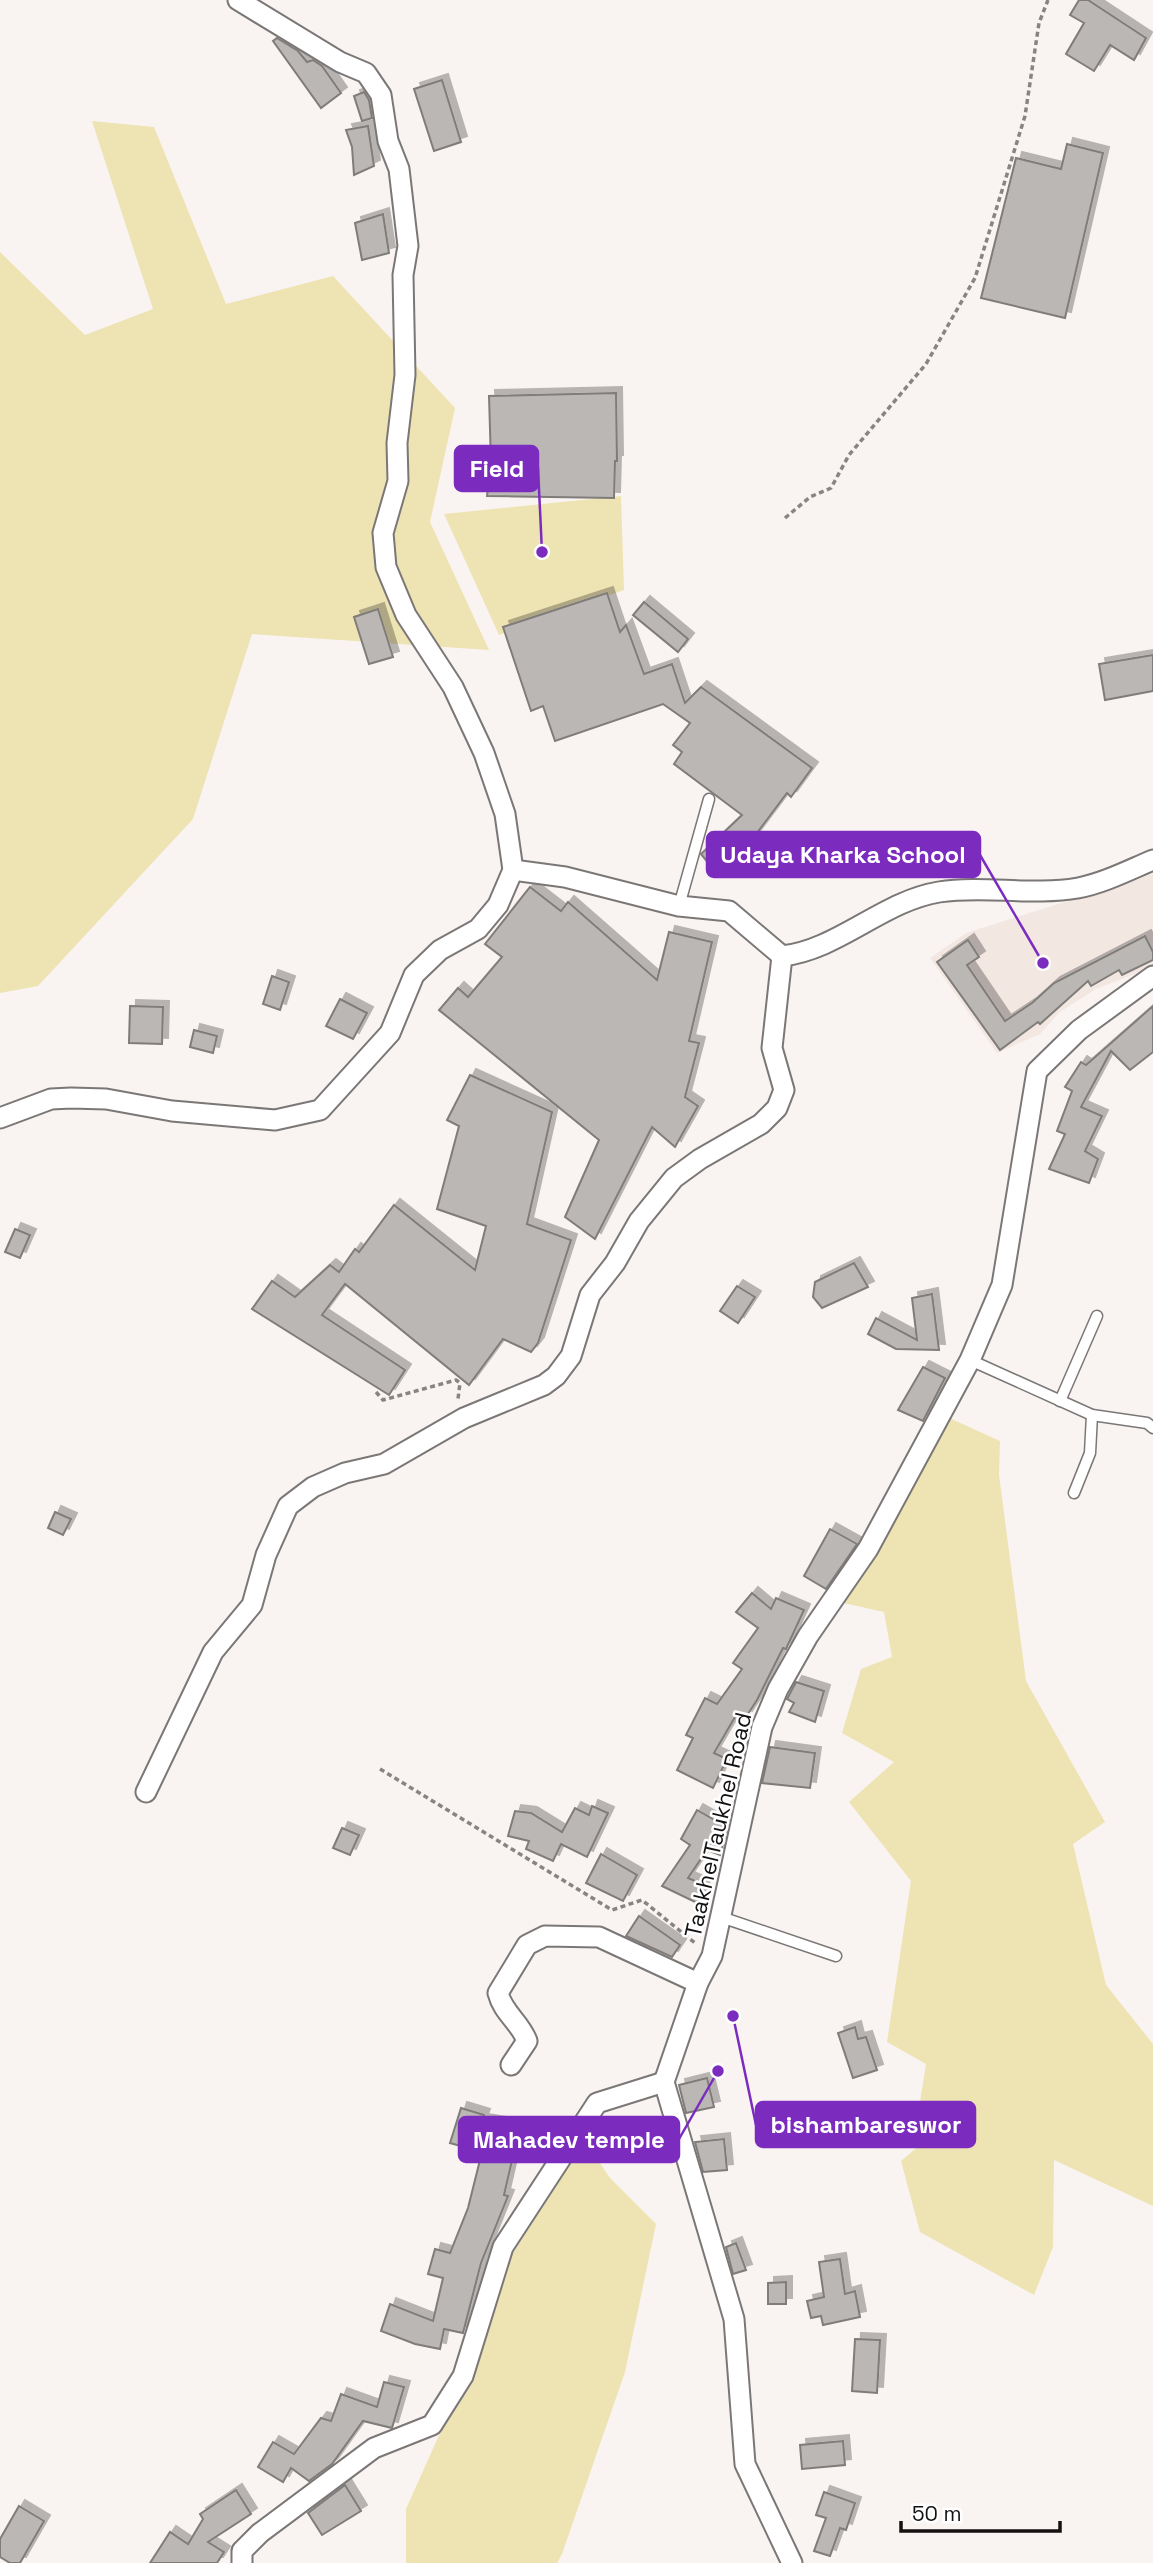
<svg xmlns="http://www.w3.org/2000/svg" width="1153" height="2563" font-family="'Space Grotesk',sans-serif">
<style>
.built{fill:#f3e7e2}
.green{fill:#eee3b3}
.building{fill:#bab7b4;stroke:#7f7c79;stroke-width:2;filter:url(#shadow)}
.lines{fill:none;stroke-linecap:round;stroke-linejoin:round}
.lane-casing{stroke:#7b7776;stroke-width:13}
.street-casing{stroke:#7b7776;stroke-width:23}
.path{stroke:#878483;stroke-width:3.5;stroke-dasharray:5 3.5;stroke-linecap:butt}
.lane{stroke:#fff;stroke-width:10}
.street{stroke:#fff;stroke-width:19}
.labels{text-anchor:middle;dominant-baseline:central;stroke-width:5;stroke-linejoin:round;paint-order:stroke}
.street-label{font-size:23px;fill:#131111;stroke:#fff}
.leader{fill:none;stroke:#7b2cbf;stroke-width:2.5}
.callout-dot{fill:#7b2cbf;stroke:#fff;stroke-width:2.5}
.callout{fill:#7b2cbf;stroke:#7b2cbf;stroke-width:2.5}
.callout-label{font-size:24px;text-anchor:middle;font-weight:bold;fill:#fff}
</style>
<defs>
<filter id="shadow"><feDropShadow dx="6" dy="-6" stdDeviation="0" flood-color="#0004"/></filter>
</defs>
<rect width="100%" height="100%" fill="#f9f4f2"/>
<polygon class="built" points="1153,874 1153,967 1096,989 1060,1012 1040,1034 997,1053 930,958 966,933"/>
<g class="green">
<polygon points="92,121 154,127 226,304 333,276 455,408 430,522 489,650 252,634 193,819 38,986 0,993 0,252 85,335 153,309"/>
<polygon points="621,496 624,590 499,635 444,514"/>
<polygon points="945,1416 1000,1441 999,1475 1026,1681 1105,1822 1073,1844 1106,1985 1153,2044 1153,2206 1054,2160 1053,2247 1034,2295 920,2232 901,2161 934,2133 920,2102 926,2064 887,2042 911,1881 849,1802 894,1762 842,1733 861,1669 892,1657 884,1612 839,1602"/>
<polygon points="582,2137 610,2178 656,2224 625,2372 562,2554 557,2563 406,2563 406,2509 440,2433 472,2384 512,2255"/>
</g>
<g class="building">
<polygon points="1079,0 1088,0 1146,38 1134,60 1110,45 1094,71 1066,54 1084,23 1070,15"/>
<polygon points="277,38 298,51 307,62 313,60 322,66 341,93 321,108 273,41"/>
<polygon points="442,80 461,142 434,151 414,89"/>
<polygon points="364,92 369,100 372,118 362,121 354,96"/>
<polygon points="368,126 374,166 354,175 352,147 346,130"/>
<polygon points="1067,144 1103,153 1065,318 981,298 1016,158 1061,169"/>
<polygon points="383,214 389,253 362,260 355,223"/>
<polygon points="616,393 617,461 615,461 614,498 487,496 491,463 489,396"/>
<polygon points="607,593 620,632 626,625 644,674 672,664 685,703 701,687 812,768 791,797 787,793 754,837 756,839 718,875 701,854 742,815 674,764 682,752 673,745 690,723 663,704 555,741 543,706 531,711 503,627"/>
<polygon points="644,602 688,639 678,652 633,615"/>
<polygon points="378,609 393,657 369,664 354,617"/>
<polygon points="1153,655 1153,691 1105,700 1099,664"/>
<polygon points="530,887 561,911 568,902 657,980 669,932 712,942 689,1041 699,1043 685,1097 698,1106 675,1147 652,1127 595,1239 565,1217 599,1140 439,1010 458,988 468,997 502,957 485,944"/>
<polygon points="1145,936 1153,952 1153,960 1122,975 1119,970 1091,986 1088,981 1040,1024 1038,1022 1000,1050 937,962 968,940 979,957 967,965 1005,1021 1032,1003 1054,983"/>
<polygon points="272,976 289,982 280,1010 263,1004"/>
<polygon points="340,999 367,1013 353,1039 326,1026"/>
<polygon points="130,1006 163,1007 162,1044 129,1043"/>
<polygon points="1153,1006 1153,1052 1130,1070 1111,1051 1081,1107 1102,1116 1085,1151 1098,1159 1089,1183 1049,1169 1065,1134 1057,1131 1072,1091 1065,1087 1081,1062 1086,1065"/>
<polygon points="194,1030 217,1036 213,1053 190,1047"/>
<polygon points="470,1075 552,1112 527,1224 571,1240 538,1343 531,1352 503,1339 469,1385 345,1284 322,1315 405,1370 389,1395 252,1309 272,1281 295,1297 330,1265 339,1272 355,1249 359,1252 394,1205 475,1270 486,1226 437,1209 459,1126 447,1120"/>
<polygon points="15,1229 30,1235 20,1258 5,1252"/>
<polygon points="854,1263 868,1287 822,1308 813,1297 815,1282"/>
<polygon points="737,1286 755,1297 738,1323 720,1311"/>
<polygon points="932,1294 939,1350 896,1349 868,1334 876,1318 917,1340 912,1298"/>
<polygon points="923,1367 945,1378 923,1421 898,1410"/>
<polygon points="55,1512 71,1519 63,1535 48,1528"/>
<polygon points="830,1529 857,1544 826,1589 804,1576"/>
<polygon points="752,1593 771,1609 776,1598 804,1610 786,1649 783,1648 757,1700 746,1717 738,1712 714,1753 727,1759 713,1788 677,1770 693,1738 686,1735 705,1698 717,1704 742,1669 733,1663 758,1628 736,1612"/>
<polygon points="796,1682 824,1691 815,1722 789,1712 794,1703 787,1699"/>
<polygon points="770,1747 815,1753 810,1788 762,1783"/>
<polygon points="592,1806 608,1813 587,1857 561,1844 553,1861 526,1849 529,1841 508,1836 515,1811 531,1813 562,1832 575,1808 589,1815"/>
<polygon points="697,1810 727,1827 720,1855 707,1850 688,1878 705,1885 697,1903 662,1886 690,1845 681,1839"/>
<polygon points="342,1828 359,1835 350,1855 333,1848"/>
<polygon points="601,1854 637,1875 623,1901 586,1883"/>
<polygon points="639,1916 680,1945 672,1957 626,1936"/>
<polygon points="855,2027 858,2039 866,2037 877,2070 853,2078 838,2033"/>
<polygon points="707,2078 714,2107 686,2113 679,2085"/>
<polygon points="461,2108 484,2115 482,2120 520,2126 504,2195 508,2196 481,2263 463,2333 444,2329 440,2349 415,2344 381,2331 390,2304 433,2321 443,2278 428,2274 435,2249 450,2253 468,2208 482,2152 450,2143"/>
<polygon points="724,2139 727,2170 703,2172 695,2142"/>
<polygon points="736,2243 746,2270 733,2274 726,2247"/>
<polygon points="840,2259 845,2294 855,2291 860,2317 823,2325 821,2316 811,2318 807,2301 824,2297 819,2262"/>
<polygon points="786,2282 786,2304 768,2304 768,2283"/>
<polygon points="855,2339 880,2340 877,2393 852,2391"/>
<polygon points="384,2382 404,2387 392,2428 363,2421 332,2464 309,2481 291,2468 283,2482 258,2467 273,2442 294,2454 321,2418 331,2421 341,2394 377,2407"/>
<polygon points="843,2441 845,2465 802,2469 800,2445"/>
<polygon points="345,2485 361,2511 322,2535 308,2513"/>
<polygon points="236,2490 251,2514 208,2542 224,2552 217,2563 150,2563 170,2532 188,2544 203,2519 200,2514"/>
<polygon points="824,2492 855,2503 846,2530 840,2528 830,2556 814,2551 826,2518 816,2515"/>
<polygon points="19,2506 44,2521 20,2563 10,2563 0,2557 0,2539"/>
</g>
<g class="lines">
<defs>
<g id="lane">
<polyline points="679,906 709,799"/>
<polyline points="970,1360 1092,1415 1147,1423 1153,1428"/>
<polyline points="1060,1401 1097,1316"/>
<polyline points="1074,1493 1090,1453 1092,1415"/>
<polyline points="721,1917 836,1956"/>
</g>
<g id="street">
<path d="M 513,870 L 565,877 L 679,906 L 729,911 L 782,956 C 838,950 883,901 939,892 C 984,885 1032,896 1078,888 C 1104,883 1129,870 1153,860"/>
<polyline points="0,1118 51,1099 71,1098 106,1099 172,1111 275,1120 320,1110 390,1033 414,975 440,950 478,929 498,905 513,870 505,814 484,753 453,687 406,615 386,567 383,533 398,481 397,443 405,375 403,275 408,246 399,169 388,141 381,95 366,73 340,62 238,0"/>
<polyline points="146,1792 213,1652 252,1605 266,1555 288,1506 313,1487 345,1473 384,1464 464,1418 544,1385 556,1376 571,1356 590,1295 615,1263 639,1221 674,1178 700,1159 761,1124 777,1108 784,1090 772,1048 782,956"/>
<path d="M 511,2065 L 527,2041 C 520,2022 503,2013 498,1993 L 527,1945 L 545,1936 L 599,1937 L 698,1983"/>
<polyline points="242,2563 242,2551 260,2533 374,2448 432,2425 463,2376 503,2247 597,2103 664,2082"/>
<polyline points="792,2563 745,2464 734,2319 664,2082 698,1983 712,1956 762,1727 778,1689 808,1636 868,1549 970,1360 1002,1285 1037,1071 1079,1030 1153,976"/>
</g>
</defs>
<use href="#lane" class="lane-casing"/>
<use href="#street" class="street-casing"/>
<g class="path">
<polyline points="785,518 810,497 831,488 849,455 926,364 975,278 1025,116 1039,23 1048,0"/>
<polyline points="376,1392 383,1400 456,1380 460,1383 458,1399"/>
<polyline points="380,1769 612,1910 642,1900 695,1943"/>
</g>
<use href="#lane" class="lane"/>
<use href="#street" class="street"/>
</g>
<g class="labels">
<g class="street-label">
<text transform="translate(718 1825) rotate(-77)">TaakhelTaukhel Road</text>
</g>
</g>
<path class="leader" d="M542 552L538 468M1043 963L980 855M733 2016L756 2125M718 2071L679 2139"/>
<g class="callout-dot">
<circle cx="542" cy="552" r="7"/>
<circle cx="1043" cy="963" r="7"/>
<circle cx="733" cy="2016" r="7"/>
<circle cx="718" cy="2071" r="7"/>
</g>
<g class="callout">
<rect x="455" y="446" width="83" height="45" rx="7"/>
<rect x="707" y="832" width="273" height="45" rx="7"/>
<rect x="756" y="2102" width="219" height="45" rx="7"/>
<rect x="459" y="2117" width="220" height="45" rx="7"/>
</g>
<g class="callout-label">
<text x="497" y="477">Field</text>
<text x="843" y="863">Udaya Kharka School</text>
<text x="866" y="2133">bishambareswor</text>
<text x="569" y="2148">Mahadev temple</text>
</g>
<path d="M901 2521v10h159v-10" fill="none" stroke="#131111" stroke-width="3.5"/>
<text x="912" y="2521" font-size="21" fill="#131111" stroke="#ffffff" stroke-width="5" paint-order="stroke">50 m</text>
</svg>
